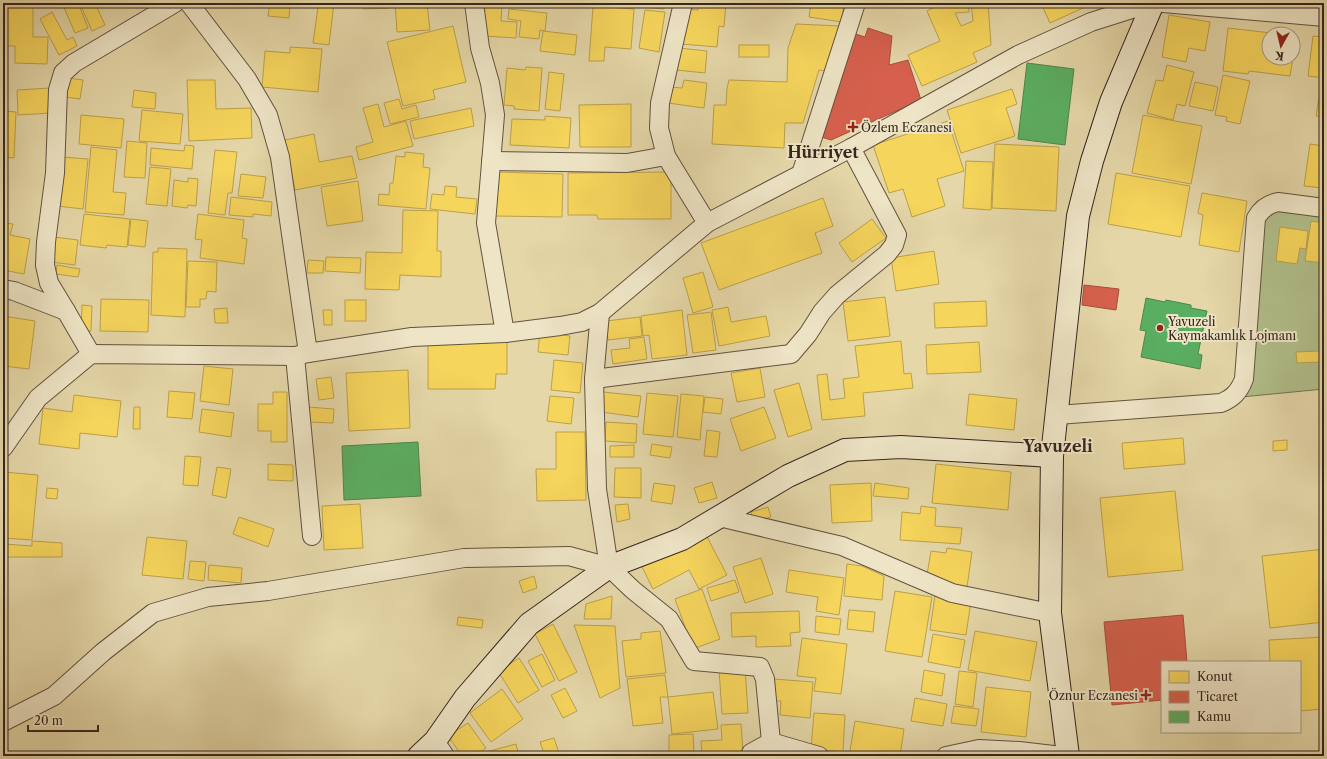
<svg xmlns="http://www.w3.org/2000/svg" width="1327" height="759" font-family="'Libre Caslon Text',serif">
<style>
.green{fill:#b1bf8a;stroke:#747254}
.homes{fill:#f6d55c;stroke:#bca04a}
.shops{fill:#d6604d;stroke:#a64e3f}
.public{fill:#5aae61;stroke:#4f854d}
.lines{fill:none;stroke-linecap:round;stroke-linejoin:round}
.street-casing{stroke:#625241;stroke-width:20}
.secondary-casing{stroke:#36251f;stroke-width:24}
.street{stroke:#eee5c6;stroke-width:18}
.secondary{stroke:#eee5c6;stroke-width:22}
.poi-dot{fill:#8f2418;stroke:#eee5c6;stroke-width:1.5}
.labels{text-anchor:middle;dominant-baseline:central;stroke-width:4;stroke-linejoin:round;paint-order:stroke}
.poi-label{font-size:12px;fill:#36251f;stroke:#eee5c6;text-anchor:start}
.district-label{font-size:16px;font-weight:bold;fill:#36251f;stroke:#eee5c6}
</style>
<rect width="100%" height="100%" fill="#e5d7a8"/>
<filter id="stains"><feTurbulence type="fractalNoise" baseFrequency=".005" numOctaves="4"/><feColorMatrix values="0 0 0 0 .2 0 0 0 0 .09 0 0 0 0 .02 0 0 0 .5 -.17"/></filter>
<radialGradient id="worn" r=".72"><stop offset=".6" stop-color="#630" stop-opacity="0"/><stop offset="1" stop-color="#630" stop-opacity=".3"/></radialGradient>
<polygon class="green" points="1264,208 1324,208 1324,389 1231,398 1237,393"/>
<g class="homes">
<polygon points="62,3 78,3 88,28 75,33"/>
<polygon points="88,3 95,3 105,25 92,31 81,6"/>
<polygon points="270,3 290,3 289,18 268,16"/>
<polygon points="293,3 334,3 329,45 313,43 318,7"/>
<polygon points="363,3 389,3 389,8 363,9"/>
<polygon points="395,3 427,3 430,30 397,32"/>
<polygon points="485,3 502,3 501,21 517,22 516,38 483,36"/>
<polygon points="619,3 665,3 664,9 619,5"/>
<polygon points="698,3 726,3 724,27 719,26 717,47 681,44 684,9 698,10"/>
<polygon points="811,3 844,3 842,22 809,17"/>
<polygon points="942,3 968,3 969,12 955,13 961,26 973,21 971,3 988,3 991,45 973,53 977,62 922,86 908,55 940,41 927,11"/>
<polygon points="1041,3 1094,3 1050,23"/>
<polygon points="3,5 33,6 33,37 48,37 47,64 15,63 15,46 3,46"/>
<polygon points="593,6 634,9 631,49 605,47 604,61 589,61"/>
<polygon points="509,9 547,13 545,31 540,30 539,39 519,37 521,21 508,19"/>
<polygon points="645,10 665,12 659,52 639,48"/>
<polygon points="52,12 67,40 73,37 77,46 59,55 40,19"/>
<polygon points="1169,15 1210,22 1205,51 1189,48 1186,62 1162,57"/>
<polygon points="796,24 840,26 826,71 819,70 803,123 785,123 784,148 712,144 714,105 726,105 727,88 729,80 787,82 788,48"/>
<polygon points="453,26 466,82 433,90 435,99 403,106 387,42"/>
<polygon points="1228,28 1280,34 1269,34 1269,58 1293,58 1290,76 1249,71 1248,74 1223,71"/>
<polygon points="543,31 577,35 575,55 540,51"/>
<polygon points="1313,36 1324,37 1324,78 1308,76"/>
<rect x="739" y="45" width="30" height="12"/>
<polygon points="290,47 322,49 318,92 262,87 265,51 290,53"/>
<polygon points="679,48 707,51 705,73 676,70"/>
<polygon points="1167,65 1194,72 1185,106 1177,104 1173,120 1147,113 1156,80 1163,81"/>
<polygon points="526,67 542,68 539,111 514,109 514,106 504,105 507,68 525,70"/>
<polygon points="549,72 564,74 560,111 545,109"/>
<polygon points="1223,75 1250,81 1240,124 1226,121 1227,117 1215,115"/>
<polygon points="68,78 83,80 80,99 65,97"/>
<polygon points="187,80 215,80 216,109 251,108 252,138 189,141"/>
<polygon points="684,80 707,83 704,108 668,103 670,87 682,88"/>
<polygon points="1195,82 1218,87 1213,111 1189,106"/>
<polygon points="50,88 51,113 18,115 17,90"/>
<polygon points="1012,89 1017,104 1006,108 1015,136 961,153 947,110"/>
<polygon points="134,90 156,93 155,109 132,107"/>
<polygon points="1319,98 1324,98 1324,117 1316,116"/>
<polygon points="399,99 402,109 416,105 419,117 390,124 384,103"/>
<polygon points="3,101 7,101 6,111 16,112 14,158 3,157"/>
<polygon points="378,104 384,127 406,121 413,146 359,160 356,147 373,142 363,108"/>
<polygon points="631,104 631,147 580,147 579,105"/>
<polygon points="471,108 474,126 414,139 410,121"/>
<polygon points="142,110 183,114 180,144 139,141"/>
<polygon points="81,115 124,119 121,148 79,144"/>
<polygon points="1143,115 1202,126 1191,184 1132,173"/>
<polygon points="545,116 571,118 569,148 510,145 512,119 545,120"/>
<polygon points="948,121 964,171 937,179 945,206 912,217 903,189 889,193 873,145"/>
<polygon points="314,134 319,162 352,156 357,178 295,190 285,140"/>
<polygon points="127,141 147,143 145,178 124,177"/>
<polygon points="995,144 1059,147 1056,211 992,208"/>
<polygon points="1310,144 1324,146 1323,188 1304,186"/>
<polygon points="185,145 194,146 192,169 150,165 151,148 184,151"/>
<polygon points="91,147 117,150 113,192 126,193 124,215 85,212"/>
<polygon points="215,150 237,152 232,193 228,193 225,215 208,213"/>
<polygon points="405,152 424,154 423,167 430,168 426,209 378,205 379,194 389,195 390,183 393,183 396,156 405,157"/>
<polygon points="62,157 88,159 83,209 57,206"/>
<polygon points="966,161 993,162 991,210 963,208"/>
<polygon points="150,167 171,169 167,206 146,204"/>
<polygon points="496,172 563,174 562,217 495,216"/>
<polygon points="671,172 671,219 598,219 597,215 568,215 568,173"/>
<polygon points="1116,173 1190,186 1181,237 1108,224"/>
<polygon points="241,174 266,177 263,198 238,196"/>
<polygon points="188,178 198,179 196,206 188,205 187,208 172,206 174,180 188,182"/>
<polygon points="358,181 363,221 327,226 321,187"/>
<polygon points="445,186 457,187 456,197 477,199 475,214 430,209 432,194 444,195"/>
<polygon points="1202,193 1247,201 1239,252 1199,245 1203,215 1198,213"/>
<polygon points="231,197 272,202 271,216 253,214 253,217 229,215"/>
<polygon points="823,198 833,226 815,233 822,253 719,290 701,243"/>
<polygon points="403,210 438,211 437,251 441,251 441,277 400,275 399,290 365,289 366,252 402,253"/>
<polygon points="84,214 130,219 127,247 107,245 106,248 80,245"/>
<polygon points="198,214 244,220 242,238 247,239 244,264 200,258 202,240 195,239"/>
<polygon points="131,219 148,221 145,247 128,245"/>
<polygon points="872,219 886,238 852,262 839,243"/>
<polygon points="1311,221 1324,223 1324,263 1305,261"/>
<polygon points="3,223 13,224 10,235 30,239 24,274 3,270"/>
<polygon points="1280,227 1308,231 1306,249 1300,248 1297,264 1276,261"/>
<polygon points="54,237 78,240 75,265 51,262"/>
<polygon points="158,248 187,249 185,317 151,315 153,252 158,252"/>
<polygon points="934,251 939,284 896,291 891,258"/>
<polygon points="326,257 361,258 360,273 325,271"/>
<polygon points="308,260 324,261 323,273 307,273"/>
<polygon points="188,261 217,262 216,292 207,291 206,299 200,299 200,307 186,307"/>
<polygon points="57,265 80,269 78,277 56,274"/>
<polygon points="703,272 713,307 693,313 683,278"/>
<polygon points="885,297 890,336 848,341 843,302"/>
<polygon points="101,299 149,300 148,332 100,331"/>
<rect x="345" y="300" width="21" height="21"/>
<polygon points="986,301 987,326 935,328 934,303"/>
<polygon points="82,305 92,306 91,331 81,331"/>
<polygon points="728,307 731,322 766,316 770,336 719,346 712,310"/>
<polygon points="227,308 228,323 215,323 214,309"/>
<polygon points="323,310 332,310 332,325 324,325"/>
<polygon points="682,310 687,355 652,359 649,335 643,336 641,316"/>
<polygon points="711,312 716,350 693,353 687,315"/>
<polygon points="3,316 35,321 29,369 3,366"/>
<polygon points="640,317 642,336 608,340 606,321"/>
<polygon points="540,332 570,336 568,355 538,352"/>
<polygon points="428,337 507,337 507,374 496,374 495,389 428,389"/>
<polygon points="644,337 647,359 613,364 611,350 630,348 629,339"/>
<polygon points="901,341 904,374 911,373 913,388 863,393 865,416 822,420 817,375 827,374 830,400 845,398 843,379 859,377 855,346"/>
<polygon points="979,342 981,372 927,374 926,345"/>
<polygon points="1319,351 1320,362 1297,363 1296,352"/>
<polygon points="554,360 583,363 580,393 551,390"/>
<polygon points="204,366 233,369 229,405 200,401"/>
<polygon points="760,368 765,397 737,402 731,373"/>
<polygon points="408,370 410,428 349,431 346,373"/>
<polygon points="331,377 334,398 319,400 316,379"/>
<polygon points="799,383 812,429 788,437 774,390"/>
<polygon points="169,391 195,393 192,419 167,417"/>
<polygon points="273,392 287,392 287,442 271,442 271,431 258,431 258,404 273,404"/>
<polygon points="603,392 641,396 638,417 601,412"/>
<polygon points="647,393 678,396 673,437 643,434"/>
<polygon points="681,394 704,396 700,440 677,437"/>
<polygon points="969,394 1017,399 1014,430 966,425"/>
<polygon points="74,395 121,401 117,437 80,433 79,449 39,444 43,408 72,412"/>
<polygon points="550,396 574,398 571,424 547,421"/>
<polygon points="705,397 723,399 721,414 703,412"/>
<polygon points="134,407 140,407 140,429 133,429"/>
<polygon points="308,407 334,409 333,423 307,422"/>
<polygon points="764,407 776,438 741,451 730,419"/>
<polygon points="202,409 234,413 231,437 199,432"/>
<polygon points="606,422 637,424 636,443 605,441"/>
<polygon points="707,430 720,432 717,457 704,456"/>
<polygon points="556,432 585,432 586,500 537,501 536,469 556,469"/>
<polygon points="1183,438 1185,464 1124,469 1122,443"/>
<polygon points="1287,440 1287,450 1273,451 1273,441"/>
<polygon points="652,444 672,447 670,458 650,455"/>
<polygon points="634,445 634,457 610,457 610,446"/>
<polygon points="185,456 201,457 198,486 183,485"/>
<polygon points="268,464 293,465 293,481 268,480"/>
<polygon points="936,464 1011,472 1008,510 932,503"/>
<polygon points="217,467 231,469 226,498 212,495"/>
<polygon points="615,468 641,468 641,498 614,497"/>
<polygon points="4,472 38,475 32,540 3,538"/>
<polygon points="712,482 717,498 699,503 694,488"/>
<polygon points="654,483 675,486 672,504 651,501"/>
<polygon points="871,483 872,521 832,523 830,485"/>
<polygon points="875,483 909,488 908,499 873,496"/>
<polygon points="47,488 58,489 57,499 46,498"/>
<polygon points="1175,491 1183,570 1108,577 1100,498"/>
<polygon points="360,504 363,548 324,550 322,506"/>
<polygon points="628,504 630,519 617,522 615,505"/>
<polygon points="921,506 936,508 935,526 962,528 960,544 900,540 902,512 920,514"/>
<polygon points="768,507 771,517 754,522 751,512"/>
<polygon points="239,517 274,529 268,547 233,534"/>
<polygon points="706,535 727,575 699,589 689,570 653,589 642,567"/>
<polygon points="147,537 187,541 183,579 142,575"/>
<polygon points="32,541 62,543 62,557 3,557 4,544 32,546"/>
<polygon points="947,548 972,552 967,587 926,581 931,551 946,553"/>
<polygon points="1324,549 1324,622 1270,628 1262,556"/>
<polygon points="761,558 773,594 745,603 733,567"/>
<polygon points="190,561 206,562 204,581 188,579"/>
<polygon points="847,564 862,566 884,576 882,600 844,596"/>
<polygon points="209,565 242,568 241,583 208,580"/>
<polygon points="789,570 844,578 839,615 816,611 818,597 786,592"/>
<polygon points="534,576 537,588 523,593 519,581"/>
<polygon points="735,580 739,592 711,601 707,588"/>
<polygon points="702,589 720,639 693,649 675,599"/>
<polygon points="895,591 932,597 922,657 885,651"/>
<polygon points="935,595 971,601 966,635 930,630"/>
<polygon points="612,596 611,619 584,619 586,604"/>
<polygon points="849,610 875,612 873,632 847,629"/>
<polygon points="799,611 800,632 790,633 791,646 756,647 756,636 732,637 731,613"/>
<polygon points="816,616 841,619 839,635 815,632"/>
<polygon points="458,617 483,620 482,628 457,625"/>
<polygon points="553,624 577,672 559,681 535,634"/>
<polygon points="574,625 615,626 620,688 600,698"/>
<polygon points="660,631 666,673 626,677 622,641 641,639 641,633"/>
<polygon points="975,631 1037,642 1030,681 968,670"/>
<polygon points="933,634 965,640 960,668 928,662"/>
<polygon points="1324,637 1324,709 1300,711 1300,662 1270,662 1269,640"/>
<polygon points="802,638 847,644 841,694 814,691 816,678 797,676"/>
<polygon points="542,654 555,680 542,687 528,661"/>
<polygon points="519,658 539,690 518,703 498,671"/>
<polygon points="745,667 748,713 722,714 719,669"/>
<polygon points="924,670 945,674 942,696 921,692"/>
<polygon points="959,671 977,673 973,707 955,704"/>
<polygon points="665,675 668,697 660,697 663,723 633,726 627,679"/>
<polygon points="774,679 813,682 810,718 780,715 781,701 772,701"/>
<polygon points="986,687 1031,692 1026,737 981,732"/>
<polygon points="565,688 577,711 563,718 551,695"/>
<polygon points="502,689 523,719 491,742 470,713"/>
<polygon points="713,692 718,729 672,734 668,697"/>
<polygon points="915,698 947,704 943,726 911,721"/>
<polygon points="954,706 979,709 976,726 951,723"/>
<polygon points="814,713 845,715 843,752 811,749"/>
<polygon points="855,721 904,729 900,756 849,756"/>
<polygon points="468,723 486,748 475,756 462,756 448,736"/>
<polygon points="741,724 743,752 723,753 723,756 702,756 701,741 722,740 721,725"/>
<polygon points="693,734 694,756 669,756 669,735"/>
<polygon points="554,738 560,756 545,756 540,742"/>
<polygon points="516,744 519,756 487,756 486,752"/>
</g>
<g class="shops">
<polygon points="868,28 892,36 889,65 908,60 921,100 831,140 815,135 849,32 865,37"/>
<polygon points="1084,285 1119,289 1116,310 1082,305"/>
<polygon points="1183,615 1187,662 1162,662 1162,700 1112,705 1104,622"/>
</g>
<g class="public">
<polygon points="1027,63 1074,69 1065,145 1018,139"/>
<polygon points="1146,298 1165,302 1166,300 1191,305 1191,308 1207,311 1198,354 1202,355 1200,369 1141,357 1146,331 1140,330"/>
<polygon points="418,442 421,496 344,500 342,446"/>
</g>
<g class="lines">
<defs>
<g id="street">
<polyline points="189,3 247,79 268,115 280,157 308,353"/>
<polyline points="474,3 480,48 490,83 495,115 486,223 505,333"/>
<polyline points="683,3 660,103 659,128 666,156 707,223"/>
<polyline points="1163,3 1324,17"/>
<polyline points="491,161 627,163 666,156"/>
<polyline points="801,174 856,3"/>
<polyline points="3,289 14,291 66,311 91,354"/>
<polyline points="66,311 49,283 45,265 46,242 55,173 58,90 63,73 74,63 175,3"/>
<polyline points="600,313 594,379 597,489 609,567"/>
<polyline points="295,356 312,536"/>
<polyline points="594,379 791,354 808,334 822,312 837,295 887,254 894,245 897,235 851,148"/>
<path d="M 1057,415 L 1221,403 C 1233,398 1239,392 1244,379 L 1256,218 C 1261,209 1268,204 1278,202 L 1324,208"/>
<polyline points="3,448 38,398 91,354 295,356 308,353 412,337 505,333 560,326 582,322 600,313 707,223 851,148 1018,55 1091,22 1151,3"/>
<polyline points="719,517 842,546 952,593 1050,613"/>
<polyline points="3,722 54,696 103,652 153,613 208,597 268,591 464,558 569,556 609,567 633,590 669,619 694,661 760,667 765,679 771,742 751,753 750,756"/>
<polyline points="435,741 445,756"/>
<polyline points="771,742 819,756"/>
<polyline points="946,756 979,749 1019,751 1062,756"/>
</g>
<g id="secondary">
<polyline points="419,756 435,741 465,698 529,624 609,567 682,539 788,476 845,450 901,447 1052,456"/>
<polyline points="1068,756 1050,613 1052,456 1078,216 1092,161 1111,102 1153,3"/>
</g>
</defs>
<use href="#street" class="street-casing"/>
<use href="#secondary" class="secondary-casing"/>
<use href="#street" class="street"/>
<use href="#secondary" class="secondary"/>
</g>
<g class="poi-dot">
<path d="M851 121h4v4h4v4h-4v4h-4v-4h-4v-4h4z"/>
<circle cx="1160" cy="328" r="4"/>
<path d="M1144 689h4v4h4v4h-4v4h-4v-4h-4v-4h4z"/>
</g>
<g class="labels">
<g class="poi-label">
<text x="861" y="127">Özlem Eczanesi</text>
<text x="1168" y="321">Yavuzeli<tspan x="1168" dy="14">Kaymakamlık Lojmanı</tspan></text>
<text x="1138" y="695" text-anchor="end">Öznur Eczanesi</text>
</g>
<g class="district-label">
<text x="823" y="152">Hürriyet</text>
<text x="1058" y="446">Yavuzeli</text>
</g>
</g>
<rect width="1327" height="759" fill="none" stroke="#e5d7a8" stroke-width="16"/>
<rect x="4" y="4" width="1319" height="751" fill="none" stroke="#36251f" stroke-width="2"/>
<rect x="8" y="8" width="1311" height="743" fill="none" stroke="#36251f"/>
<rect x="1161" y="661" width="140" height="72" fill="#eee5c6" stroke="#a49883"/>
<rect x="1169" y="671" width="20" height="12" fill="#f6d55c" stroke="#a49883"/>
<text x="1197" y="681" font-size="12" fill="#36251f">Konut</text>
<rect x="1169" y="691" width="20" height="12" fill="#d6604d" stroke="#a49883"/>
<text x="1197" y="701" font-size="12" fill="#36251f">Ticaret</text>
<rect x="1169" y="711" width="20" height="12" fill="#5aae61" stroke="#a49883"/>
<text x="1197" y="721" font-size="12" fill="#36251f">Kamu</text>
<g transform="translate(1281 46) rotate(188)"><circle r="19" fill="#eee5c6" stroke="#a49883"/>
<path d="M0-3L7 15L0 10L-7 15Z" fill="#8f2418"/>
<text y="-6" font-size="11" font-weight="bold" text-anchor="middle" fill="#36251f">K</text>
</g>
<path d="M28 725v6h70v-6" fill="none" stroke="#36251f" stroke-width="2"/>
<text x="34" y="725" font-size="12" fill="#36251f" stroke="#eee5c6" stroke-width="3" paint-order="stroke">20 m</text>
<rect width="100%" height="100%" filter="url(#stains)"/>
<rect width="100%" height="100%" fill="url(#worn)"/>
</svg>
